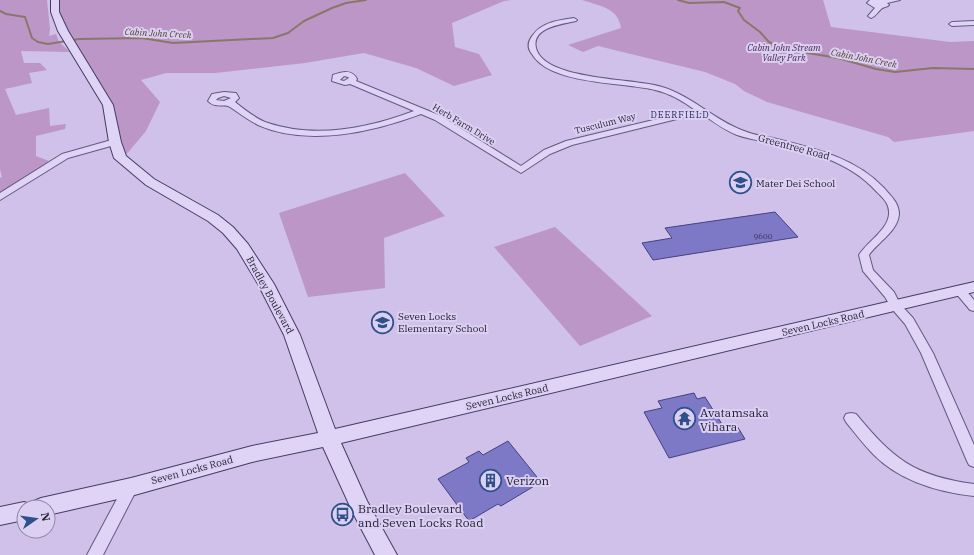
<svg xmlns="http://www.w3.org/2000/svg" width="974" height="555" font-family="'IBM Plex Serif',serif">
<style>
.green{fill:#bb96c7}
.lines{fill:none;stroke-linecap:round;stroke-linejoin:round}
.stream{stroke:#8a776b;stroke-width:2}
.building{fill:#7e79c6;stroke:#44427f}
.minor-casing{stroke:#615a82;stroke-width:2}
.secondary-casing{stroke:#433d64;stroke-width:2}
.minor{fill:#dfd3f6;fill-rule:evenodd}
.secondary{fill:#dfd3f6;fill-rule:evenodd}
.labels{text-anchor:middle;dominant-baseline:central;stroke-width:4;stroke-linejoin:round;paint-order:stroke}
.number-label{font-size:8px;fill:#383458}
.far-water-label{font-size:9px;font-style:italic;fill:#51422d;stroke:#dcd0f2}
.far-park-label{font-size:9px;font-style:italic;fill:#49254e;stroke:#dcd0f2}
.far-neighbourhood-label{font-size:9px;letter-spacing:1px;fill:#20295c;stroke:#dcd0f2}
.far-street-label{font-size:9px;fill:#201d33;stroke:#dcd0f2}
.street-label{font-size:10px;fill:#201d33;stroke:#dcd0f2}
.poi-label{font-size:10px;fill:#201d33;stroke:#dcd0f2;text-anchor:start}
.near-poi-label{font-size:12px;fill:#201d33;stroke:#dcd0f2;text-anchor:start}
</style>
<rect width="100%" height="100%" fill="#cfc1ea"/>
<g class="green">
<polygon points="0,0 47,0 50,29 49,36 56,34 59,42 70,52 21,51 24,63 40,63 47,70 29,73 32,83 5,89 16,115 49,108 50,126 66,124 65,129 36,136 36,156 49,161 18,183 0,192 0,178 2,177 0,169"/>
<polygon points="55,0 511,0 504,1 452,23 455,47 479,54 492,75 454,86 416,68 364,53 305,63 215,73 166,73 141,80 160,102 146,131 125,156 119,142 115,116 67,39"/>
<path d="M 582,0 L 823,0 L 831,27 L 950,42 L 974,41 L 974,131 L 894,142 L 888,137 L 767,102 L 744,91 L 735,84 L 705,72 L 598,46 L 583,52 L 568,45 L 621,28 C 618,7 599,6 582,0 Z"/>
<polygon points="405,173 445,216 384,238 385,288 308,297 279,213"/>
<polygon points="555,227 652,316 580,346 494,247"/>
</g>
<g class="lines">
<g class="stream">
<polyline points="678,0 689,3 724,2 740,8 738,11 744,20 760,32 769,42 784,49 838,58 876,69 895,72 933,68 974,69"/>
<polyline points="0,11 6,14 25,17 32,38 38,42 48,44 79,39 142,38 173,43 273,38 288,33 304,21 332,8 346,3 366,0"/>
</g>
</g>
<g class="building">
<polygon points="775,212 798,237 653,260 642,243 672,238 665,228"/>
<polygon points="694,393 697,399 705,397 725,429 737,426 745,439 669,458 644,412 662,408 658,401"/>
<polygon points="508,441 541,482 501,506 498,504 469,521 438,479 469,462 466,458 479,451 483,455"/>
</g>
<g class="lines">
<defs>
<g id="minor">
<path d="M 870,0 L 900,0 L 887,3 L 889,5 C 887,7 883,7 881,9 C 877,13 876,16 871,18 L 868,16 L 875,8 L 867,3 Z"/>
<path d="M 574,18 L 577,20 L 576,21 C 563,24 531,27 536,48 C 544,81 635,78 662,87 C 692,96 714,120 744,131 C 753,135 763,136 773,138 C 813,148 855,157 884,188 C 891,196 899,203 899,214 C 898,231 878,242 869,255 L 873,270 L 894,292 L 900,304 L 913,318 L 933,353 L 974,445 L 974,467 L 969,465 L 967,461 L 921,353 L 905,324 L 892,309 L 885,297 L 863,271 L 859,255 C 867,242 888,230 889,214 C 890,204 883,198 876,191 C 849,161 808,151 770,143 C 759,140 748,139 737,135 C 724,130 712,121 701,113 L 572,145 L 550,154 L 521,173 L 435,120 L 421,114 C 373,132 308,147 258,125 C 248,120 239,113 230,107 C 224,103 216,109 208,101 L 212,94 L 224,92 L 236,93 L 239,98 L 235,102 C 245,110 256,119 268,123 C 316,139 369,128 414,111 L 350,84 L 345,85 L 332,81 L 333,75 C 342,72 352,69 357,79 L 356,81 L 441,116 L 521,166 L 544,150 L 566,141 L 695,110 C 683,101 669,93 655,90 C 623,82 550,85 532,54 C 527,48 528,41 533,35 C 542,22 560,20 574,18 ZM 344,76 L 348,77 L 349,78 L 344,81 L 340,80 ZM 224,96 L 231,98 L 224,101 L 216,100 L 218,98 Z"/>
<polygon points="974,21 974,25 952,26 949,24 952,22"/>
<polygon points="115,139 119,142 118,144 68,158 0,200 0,193 62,154"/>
<polygon points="960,287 964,288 974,300 974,311 970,310 954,291 956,288"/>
<path d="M 851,413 L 856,414 C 893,459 914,476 974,484 L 974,496 C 938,492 900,481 874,455 C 864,445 855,433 846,422 L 844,418 L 846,414 Z"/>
<polygon points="131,481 136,482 138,487 103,555 87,555 126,482"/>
</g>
<polygon id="secondary" points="51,0 59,0 59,12 68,31 113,105 121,142 126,156 154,179 218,215 233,227 248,244 274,284 300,335 335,429 974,282 974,292 341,443 367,501 397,555 375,555 353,513 323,447 252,462 131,496 48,515 48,507 24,507 24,520 0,525 0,507 24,502 32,505 34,501 41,498 131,478 252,446 318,433 284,335 258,284 237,249 223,233 208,221 146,185 114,158 109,142 103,105 58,31 51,12"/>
</defs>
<use href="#minor" class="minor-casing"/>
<use href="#secondary" class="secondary-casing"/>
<use href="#minor" class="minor"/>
<use href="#secondary" class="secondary"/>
</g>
<defs>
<symbol id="school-ring" viewBox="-11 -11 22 22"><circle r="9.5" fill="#dcd0f2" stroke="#2e518c" stroke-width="1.5"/><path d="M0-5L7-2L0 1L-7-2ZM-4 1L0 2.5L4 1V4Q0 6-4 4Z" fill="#2e518c"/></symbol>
<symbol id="temple-ring" viewBox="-11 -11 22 22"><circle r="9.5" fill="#dcd0f2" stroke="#2e518c" stroke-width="1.5"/><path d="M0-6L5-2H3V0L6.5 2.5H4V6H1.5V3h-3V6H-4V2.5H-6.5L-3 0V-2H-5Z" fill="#2e518c"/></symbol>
<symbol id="building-ring" viewBox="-11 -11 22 22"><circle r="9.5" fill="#dcd0f2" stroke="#2e518c" stroke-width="1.5"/><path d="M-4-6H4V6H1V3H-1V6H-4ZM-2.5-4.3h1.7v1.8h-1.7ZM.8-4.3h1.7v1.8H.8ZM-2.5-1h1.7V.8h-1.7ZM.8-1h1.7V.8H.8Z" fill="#2e518c"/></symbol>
<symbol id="bus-ring" viewBox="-11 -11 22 22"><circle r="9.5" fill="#dcd0f2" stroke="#2e518c" stroke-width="1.5"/><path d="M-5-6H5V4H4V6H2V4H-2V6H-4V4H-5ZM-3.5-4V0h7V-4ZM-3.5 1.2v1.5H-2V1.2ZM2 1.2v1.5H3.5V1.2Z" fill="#2e518c"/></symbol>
</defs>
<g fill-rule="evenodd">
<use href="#school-ring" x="728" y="170" width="25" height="25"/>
<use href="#school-ring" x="370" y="310" width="25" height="25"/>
<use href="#temple-ring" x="672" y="406" width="25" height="25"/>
<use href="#building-ring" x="478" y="468" width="25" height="25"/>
<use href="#bus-ring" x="330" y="502" width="25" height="25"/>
</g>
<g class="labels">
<g class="number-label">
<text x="763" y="236">9600</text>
</g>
<g class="far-water-label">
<text transform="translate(158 33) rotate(3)">Cabin John Creek</text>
<text transform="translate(864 58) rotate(11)">Cabin John Creek</text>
</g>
<g class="far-park-label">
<text x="784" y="47">Cabin John Stream<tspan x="784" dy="10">Valley Park</tspan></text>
</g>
<g class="far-neighbourhood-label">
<text x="680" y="114">DEERFIELD</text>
</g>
<g class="far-street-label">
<text transform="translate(605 123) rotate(-14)">Tusculum Way</text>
<text transform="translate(464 124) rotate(31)">Herb Farm Drive</text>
</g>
<g class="street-label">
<text transform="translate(794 147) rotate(15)">Greentree Road</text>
<text transform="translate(270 295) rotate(61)">Bradley Boulevard</text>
<text transform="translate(823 323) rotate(-13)">Seven Locks Road</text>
<text transform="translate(507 397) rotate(-13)">Seven Locks Road</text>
<text transform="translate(192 470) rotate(-15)">Seven Locks Road</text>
</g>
<g class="poi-label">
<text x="756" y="183">Mater Dei School</text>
<text x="398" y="316">Seven Locks<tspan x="398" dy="12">Elementary School</tspan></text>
</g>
<g class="near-poi-label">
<text x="700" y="412">Avatamsaka<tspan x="700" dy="14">Vihara</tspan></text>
<text x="506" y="480">Verizon</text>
<text x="358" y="508">Bradley Boulevard<tspan x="358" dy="14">and Seven Locks Road</tspan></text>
</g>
</g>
<g transform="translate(36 519) rotate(77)"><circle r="19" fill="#dcd0f2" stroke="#9188a6"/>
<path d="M0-3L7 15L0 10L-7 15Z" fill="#2e518c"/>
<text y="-6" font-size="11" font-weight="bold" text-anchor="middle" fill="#201d33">N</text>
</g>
</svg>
